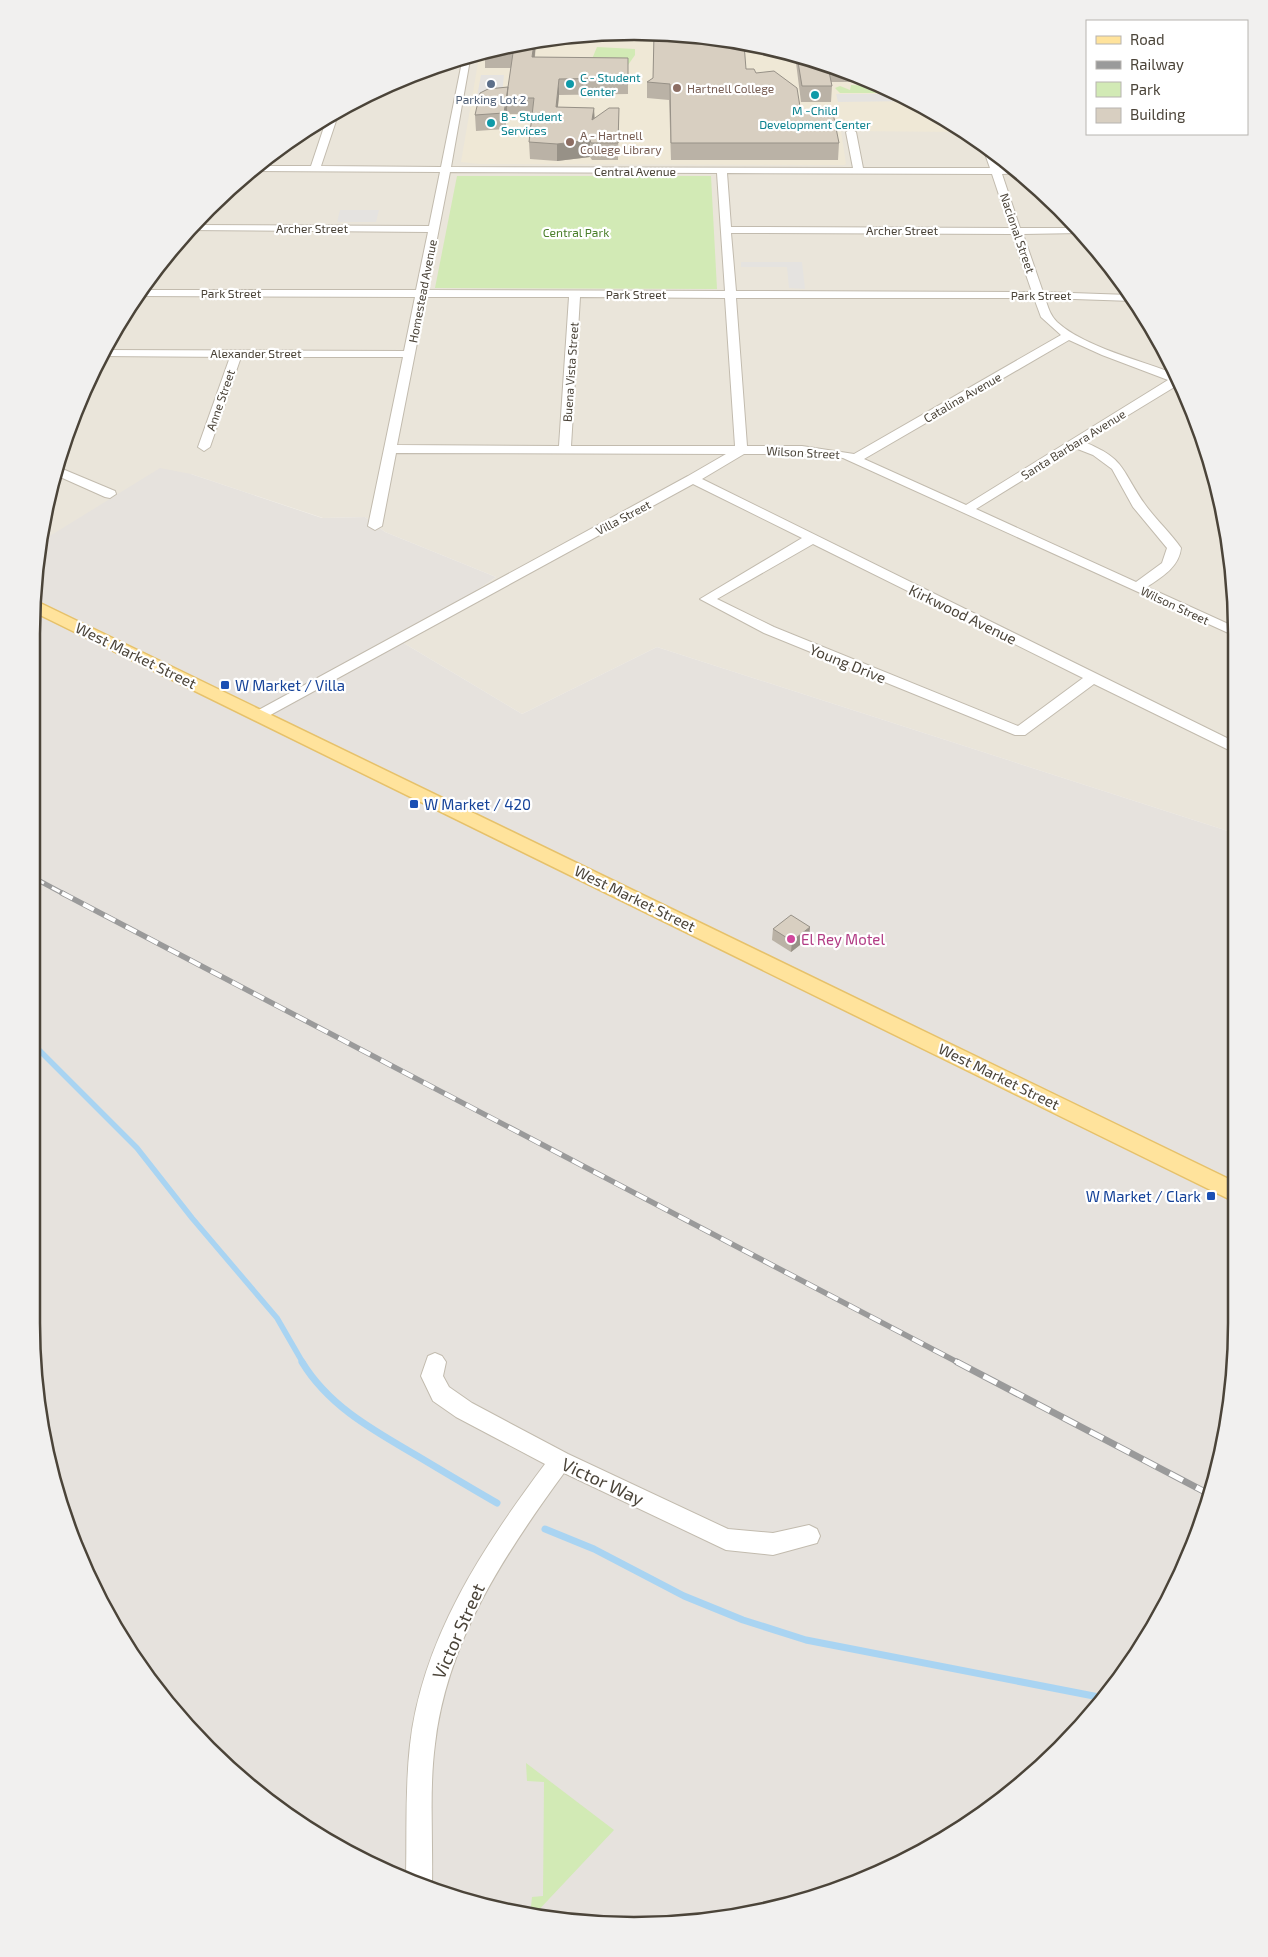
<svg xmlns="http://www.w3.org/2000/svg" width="1268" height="1957" font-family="'Exo 2',sans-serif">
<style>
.residential{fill:#eae5da}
.industrial{fill:#e6e2dd}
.education{fill:#efe8d6}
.green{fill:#d2eab5}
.parking{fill:#e5e3e0}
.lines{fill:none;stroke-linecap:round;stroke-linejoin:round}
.stream-far1{stroke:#a9d4f2;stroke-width:5.5}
.stream{stroke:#a9d4f2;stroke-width:7}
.minor-casing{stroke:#c2bbae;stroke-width:2}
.major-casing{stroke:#e6c16a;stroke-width:3}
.minor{fill:#fff;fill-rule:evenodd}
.major{fill:#ffe39c;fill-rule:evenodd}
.rail-far2-casing{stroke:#9a9a9a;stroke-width:5}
.rail-far1-casing{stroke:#9a9a9a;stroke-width:5.5}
.rail-casing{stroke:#9a9a9a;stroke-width:7}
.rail-far2{stroke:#fff;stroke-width:3;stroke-dasharray:9;stroke-linecap:butt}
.rail-far1{stroke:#fff;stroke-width:4;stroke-dasharray:12;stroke-linecap:butt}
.rail{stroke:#fff;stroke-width:5;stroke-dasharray:15;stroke-linecap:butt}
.wall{fill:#bab2a6}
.shaded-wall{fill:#979187}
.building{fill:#d8cfc1;stroke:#979187}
.service-dot{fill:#5c6f8a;stroke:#fff;stroke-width:2}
.culture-dot{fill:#0f9aa8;stroke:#fff;stroke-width:2}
.education-dot{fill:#8d6e63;stroke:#fff;stroke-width:2}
.transit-dot{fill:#1a4fb4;stroke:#fff;stroke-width:2}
.hotel-dot{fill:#d1479c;stroke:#fff;stroke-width:2}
.labels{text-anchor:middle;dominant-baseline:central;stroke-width:4.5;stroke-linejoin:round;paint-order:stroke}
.far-culture-label{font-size:12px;fill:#0d838f;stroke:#fff;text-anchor:start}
.far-education-label{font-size:12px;fill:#785e54;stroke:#fff;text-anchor:start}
.far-service-label{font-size:12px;fill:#4e5e75;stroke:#fff}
.far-street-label{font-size:12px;fill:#4b4439;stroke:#fff}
.far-park-label{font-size:12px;fill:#4a7f2a;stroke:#fff}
.street-label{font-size:15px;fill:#4b4439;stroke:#fff}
.transit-label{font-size:15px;fill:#164399;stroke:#fff;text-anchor:start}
.hotel-label{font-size:15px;fill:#b23c85;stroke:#fff;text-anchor:start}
.near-street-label{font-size:18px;fill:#4b4439;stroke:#fff}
.rim{fill:none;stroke:#4b4439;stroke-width:2.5}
</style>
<rect width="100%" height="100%" fill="#f6f3ec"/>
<polygon class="residential" points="594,33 935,112 1031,181 1112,267 1175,368 1216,478 1235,595 1234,833 657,647 522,714 402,642 496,577 385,532 365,517 323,518 191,474 40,542 77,403 112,332 181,237 267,156 367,94 478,52"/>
<polygon class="industrial" points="160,468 191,474 322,518 365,517 385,532 496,577 402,642 522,714 657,647 1234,833 1232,1401 1191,1554 1156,1625 1087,1720 969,1824 865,1880 790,1905 634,1926 517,1914 440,1894 333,1845 267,1801 208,1749 133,1658 63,1516 36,1402 36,555 40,542"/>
<polygon class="education" points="594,33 712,36 827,63 935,112 963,132 841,131 846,164 844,165 479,164 461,162 480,51"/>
<g class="green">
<polygon points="597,47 635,49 635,55 628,65 592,59"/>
<polygon points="851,85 874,86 876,93 840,93 835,88 840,86 850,90"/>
<polygon points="457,176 711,176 717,289 435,288"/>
<polygon points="526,1763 614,1830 533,1916 530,1916 532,1897 543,1896 544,1782 527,1781"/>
</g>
<g class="parking">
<polygon points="481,75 504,75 502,94 528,92 500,102 476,102"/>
<polygon points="836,94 895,94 912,101 838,102"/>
<polygon points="340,210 379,210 376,222 337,222"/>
<polygon points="741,262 802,262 805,289 789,288 787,267 741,267"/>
</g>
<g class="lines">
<polyline class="stream-far1" points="36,1047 137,1148 192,1218 277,1318 303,1363"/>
<g class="stream">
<path d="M 302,1362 C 328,1405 371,1429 414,1454 C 441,1470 469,1487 497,1503"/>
<polyline points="545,1529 594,1549 684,1596 743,1620 806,1640 1104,1698"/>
</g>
<defs>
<g id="minor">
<path d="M 471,54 L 451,167 L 853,168 L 846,132 L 851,129 L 856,132 L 863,168 L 990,168 L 984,151 L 987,149 L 995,155 L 1000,168 L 1014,168 L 1021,173 L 1002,174 L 1020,228 L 1075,228 L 1081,233 L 1023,234 L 1043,292 L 1129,295 L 1133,301 L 1045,298 C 1048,307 1050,315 1057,322 C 1084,347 1143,361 1178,375 L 1181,383 L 1084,442 C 1126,459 1121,470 1144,503 C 1155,519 1170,532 1181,548 C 1179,567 1162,577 1147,587 L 1235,627 L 1235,636 L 843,458 L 802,454 L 744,454 L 702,479 L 1235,742 L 1235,753 L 1094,684 L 1025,735 L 1015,735 L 764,633 L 700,599 L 802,538 L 693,484 L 263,719 L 253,719 L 250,716 L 253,713 L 688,476 L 726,454 L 396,453 L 382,526 L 375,530 L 368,526 L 403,357 L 241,357 L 210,447 L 204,451 L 198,447 L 230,357 L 100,356 L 104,350 L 404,351 L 415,297 L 138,296 L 143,290 L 416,290 L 428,232 L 187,230 L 193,225 L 429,226 L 440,172 L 250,171 L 256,166 L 311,166 L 327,118 L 336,113 L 338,115 L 321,166 L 441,167 L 463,57 ZM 450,172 L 717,173 L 725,291 L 427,290 ZM 727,173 L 992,174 L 1010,228 L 731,227 ZM 731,233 L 1012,234 L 1032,292 L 736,291 ZM 426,297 L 569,297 L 559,446 L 397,445 ZM 580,297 L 725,298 L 735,446 L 571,446 ZM 736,298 L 1034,298 L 1041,317 L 1061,335 L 854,454 L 802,446 L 747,446 ZM 1069,340 L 1102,355 L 1168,380 L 966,505 L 864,459 ZM 1075,448 L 1093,455 L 1112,469 L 1133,507 L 1167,548 L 1162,563 L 1136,582 L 976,509 ZM 813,544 L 1083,678 L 1018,726 L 774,627 L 717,599 Z"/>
<polygon points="60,468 115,491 116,494 110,498 105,497 58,476"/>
<path d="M 435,1353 L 442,1356 L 446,1362 L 443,1376 L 449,1387 L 472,1403 L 568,1454 L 728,1529 L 773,1533 L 809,1525 L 817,1529 L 820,1536 L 817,1543 L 773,1555 L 726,1550 L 564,1473 C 504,1555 447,1641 435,1744 C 429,1790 433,1837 432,1884 L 430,1889 L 406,1878 C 407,1834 405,1789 410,1745 C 422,1639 483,1547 545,1464 L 456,1417 L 433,1401 L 421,1376 L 428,1356 Z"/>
</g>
<polygon id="major" points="36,601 1233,1181 1233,1201 36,613"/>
</defs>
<use href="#minor" class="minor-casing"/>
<use href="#major" class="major-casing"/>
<use href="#minor" class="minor"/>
<use href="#major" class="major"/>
<defs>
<polyline id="rail-far2" points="36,879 64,894"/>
<polyline id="rail-far1" points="62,893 959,1363"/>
<polyline id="rail" points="957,1362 1207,1493"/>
</defs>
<use href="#rail-far2" class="rail-far2-casing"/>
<use href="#rail-far1" class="rail-far1-casing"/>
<use href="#rail" class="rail-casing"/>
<use href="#rail-far2" class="rail-far2"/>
<use href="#rail-far1" class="rail-far1"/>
<use href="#rail" class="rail"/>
</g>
<g class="wall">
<polygon points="597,33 712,36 746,69 756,73 801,113 839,143 838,160 671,160 669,100 647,98 647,82 653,78 654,41 597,41"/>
<polygon points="536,42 535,57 628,58 628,94 559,95 558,107 594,108 594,118 619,108 618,160 592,160 590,157 557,161 530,159 529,142 532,114 507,114 507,113 505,129 476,131 475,115 508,87 511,68 485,68 485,51"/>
<polygon points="795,55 827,63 866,81 866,82 831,82 832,86 831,102 801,102"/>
<polygon points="773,929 809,938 791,952 772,940"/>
</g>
<g class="shaded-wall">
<polygon points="536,42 533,73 532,57 534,43"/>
<polygon points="559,79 559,95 556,124 556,107"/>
<polygon points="507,98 507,113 505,129 504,113"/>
<polygon points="594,108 595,124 592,120"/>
<polygon points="590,140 590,157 557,161 557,144"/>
<polygon points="810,927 809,938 791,952 792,941"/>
</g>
<g class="building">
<polygon points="654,34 712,36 744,44 746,69 754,69 756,73 774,71 797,88 801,113 833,113 839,143 671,143 670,84 647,82 653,78"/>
<polygon points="534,43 532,57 628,58 628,78 559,79 556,107 594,108 592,120 609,108 619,108 618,143 591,143 590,140 557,144 529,142 534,98 507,98 508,87 504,113 475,115 480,93 488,89 508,87 513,53 484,52 485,51"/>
<polygon points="797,56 827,63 837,67 828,67 832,86 802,86"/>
<polygon points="791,915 810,927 792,941 773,929"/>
</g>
<circle class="service-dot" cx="491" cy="84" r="5"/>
<g class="culture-dot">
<circle cx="570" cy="84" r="5"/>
<circle cx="815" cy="95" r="5"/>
<circle cx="491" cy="123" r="5"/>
</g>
<g class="education-dot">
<circle cx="677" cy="88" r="5"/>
<circle cx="570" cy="142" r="5"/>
</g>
<g class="transit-dot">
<rect x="220" y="680" width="10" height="10" rx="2.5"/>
<rect x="409" y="799" width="10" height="10" rx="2.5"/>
<rect x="1206" y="1191" width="10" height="10" rx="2.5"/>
</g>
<circle class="hotel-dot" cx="791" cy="939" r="5"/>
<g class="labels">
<g class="far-culture-label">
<text x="580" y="77">C - Student<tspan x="580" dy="14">Center</tspan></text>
<text x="815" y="110" text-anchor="middle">M -Child<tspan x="815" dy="14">Development Center</tspan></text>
<text x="501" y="116">B - Student<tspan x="501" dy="14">Services</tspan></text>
</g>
<g class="far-education-label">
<text x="687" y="88">Hartnell College</text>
<text x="580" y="135">A - Hartnell<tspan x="580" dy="14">College Library</tspan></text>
</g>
<g class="far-service-label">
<text x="491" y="99">Parking Lot 2</text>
</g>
<g class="far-street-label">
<text x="635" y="171">Central Avenue</text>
<text x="312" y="228">Archer Street</text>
<text x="902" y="230">Archer Street</text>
<text transform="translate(1018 233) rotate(71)">Nacional Street</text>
<text transform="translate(422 291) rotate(-79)">Homestead Avenue</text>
<text x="231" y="293">Park Street</text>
<text x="636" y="294">Park Street</text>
<text x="1041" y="295">Park Street</text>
<text x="256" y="353">Alexander Street</text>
<text transform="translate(570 372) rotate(-86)">Buena Vista Street</text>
<text transform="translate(962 397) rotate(-30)">Catalina Avenue</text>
<text transform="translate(220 400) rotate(-71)">Anne Street</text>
<text transform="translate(1073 444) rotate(-32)">Santa Barbara Avenue</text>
<text transform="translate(803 452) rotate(3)">Wilson Street</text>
<text transform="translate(623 517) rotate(-28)">Villa Street</text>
<text transform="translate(1175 605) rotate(25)">Wilson Street</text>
</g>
<g class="far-park-label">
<text x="576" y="232">Central Park</text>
</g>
<g class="street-label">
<text transform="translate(963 614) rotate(26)">Kirkwood Avenue</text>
<text transform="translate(136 655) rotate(26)">West Market Street</text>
<text transform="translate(848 663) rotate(22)">Young Drive</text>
<text transform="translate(635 898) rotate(26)">West Market Street</text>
<text transform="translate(999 1076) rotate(26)">West Market Street</text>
</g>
<g class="transit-label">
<text x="235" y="685">W Market / Villa</text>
<text x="424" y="804">W Market / 420</text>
<text x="1201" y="1196" text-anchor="end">W Market / Clark</text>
</g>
<g class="hotel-label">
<text x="801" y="939">El Rey Motel</text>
</g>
<g class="near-street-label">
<text transform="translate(603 1481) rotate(25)">Victor Way</text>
<text transform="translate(458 1631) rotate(-66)">Victor Street</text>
</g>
</g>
<path d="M0 0H1268V1957H0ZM634 40H634A594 594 0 0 1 1228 634V1323A594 594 0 0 1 634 1917H634A594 594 0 0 1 40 1323V634A594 594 0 0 1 634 40Z" fill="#f1f0ef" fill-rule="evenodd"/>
<path class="rim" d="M634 40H634A594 594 0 0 1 1228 634V1323A594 594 0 0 1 634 1917H634A594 594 0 0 1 40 1323V634A594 594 0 0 1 634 40Z"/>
<rect x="1086" y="20" width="162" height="115" fill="#ffffff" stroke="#b7b4b0"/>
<rect x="1096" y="36" width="25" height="8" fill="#ffe39c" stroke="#b7b4b0"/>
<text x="1130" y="45" font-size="15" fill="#4b4439">Road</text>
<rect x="1096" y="61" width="25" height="8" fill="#9a9a9a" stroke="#b7b4b0"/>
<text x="1130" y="70" font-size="15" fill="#4b4439">Railway</text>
<rect x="1096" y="82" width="25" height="15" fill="#d2eab5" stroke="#b7b4b0"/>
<text x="1130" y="95" font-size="15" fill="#4b4439">Park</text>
<rect x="1096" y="108" width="25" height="15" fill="#d8cfc1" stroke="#b7b4b0"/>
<text x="1130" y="120" font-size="15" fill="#4b4439">Building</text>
</svg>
